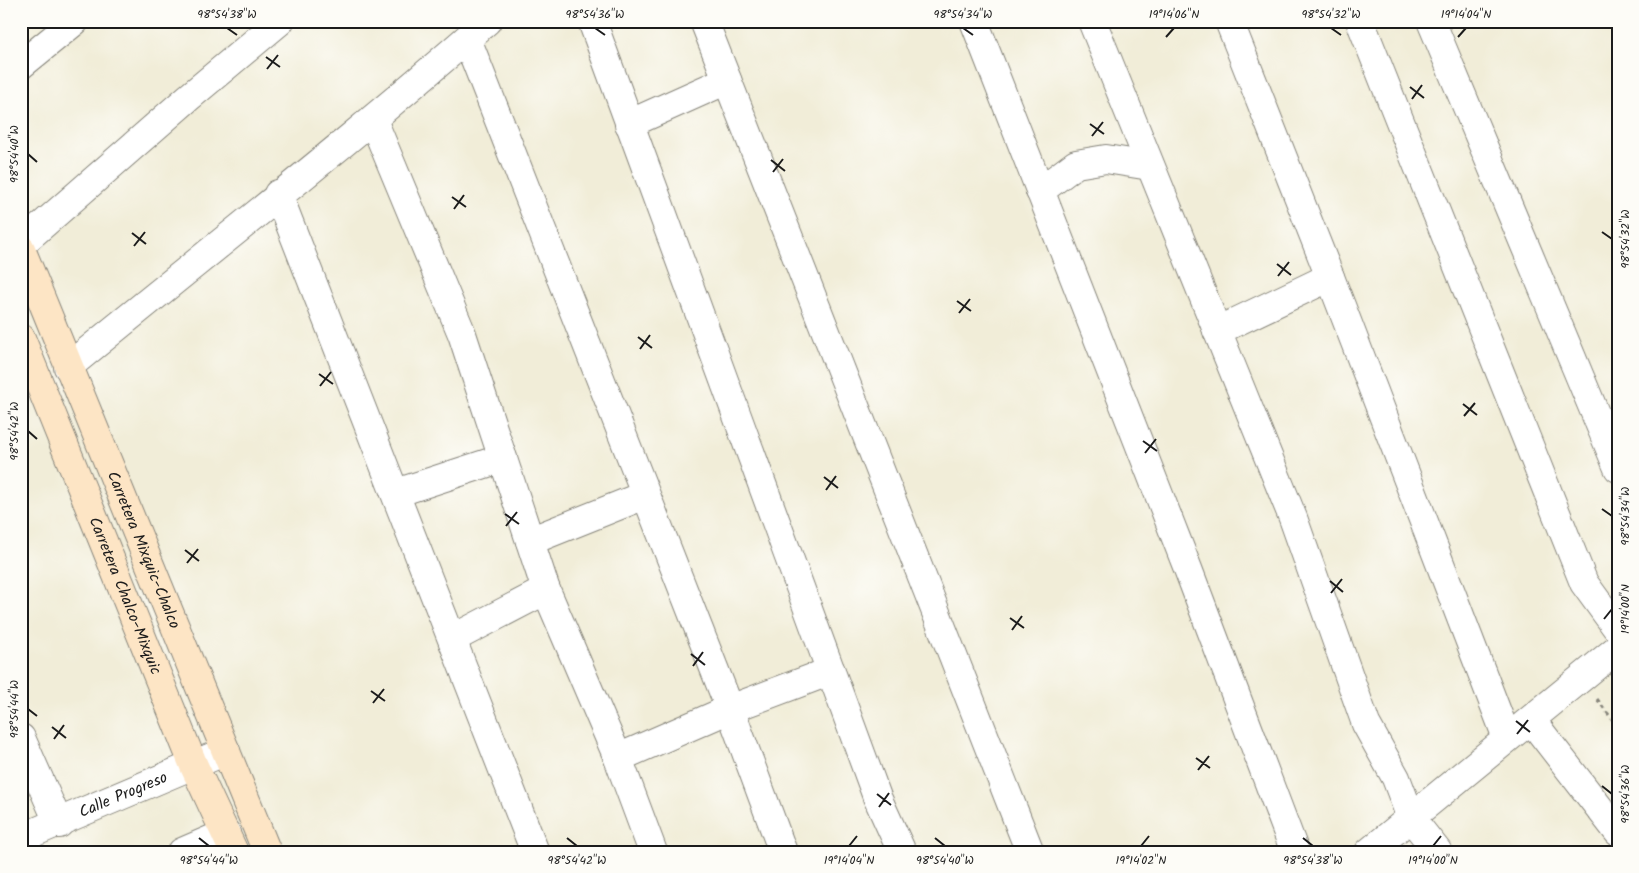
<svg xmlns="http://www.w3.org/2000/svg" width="1639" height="873" font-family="Kalam,sans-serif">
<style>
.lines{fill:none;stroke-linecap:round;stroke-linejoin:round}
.minor-casing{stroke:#86847a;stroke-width:30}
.secondary-casing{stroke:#86847a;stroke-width:30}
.path{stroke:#86847a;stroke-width:3;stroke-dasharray:4 4;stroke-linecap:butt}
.minor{stroke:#fff;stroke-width:28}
.secondary{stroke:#fde5c5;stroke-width:28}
.ticks{fill:none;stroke:#1c1c1c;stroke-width:2}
.labels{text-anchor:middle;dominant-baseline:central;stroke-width:4.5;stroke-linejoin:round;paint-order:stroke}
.street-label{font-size:16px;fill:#1c1c1c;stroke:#fdfcf7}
.neatline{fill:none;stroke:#1c1c1c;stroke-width:2}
.ticks-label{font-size:12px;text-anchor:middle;fill:#1c1c1c}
</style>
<rect width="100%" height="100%" fill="#fdfcf7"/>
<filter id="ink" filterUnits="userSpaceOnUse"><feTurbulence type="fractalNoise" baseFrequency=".02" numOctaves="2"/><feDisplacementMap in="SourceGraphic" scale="10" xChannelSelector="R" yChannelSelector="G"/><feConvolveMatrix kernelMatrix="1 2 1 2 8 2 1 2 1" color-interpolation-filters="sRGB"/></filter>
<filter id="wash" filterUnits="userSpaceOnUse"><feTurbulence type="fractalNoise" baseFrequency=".0096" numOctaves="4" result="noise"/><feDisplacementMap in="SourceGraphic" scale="20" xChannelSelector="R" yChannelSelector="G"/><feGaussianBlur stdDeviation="1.12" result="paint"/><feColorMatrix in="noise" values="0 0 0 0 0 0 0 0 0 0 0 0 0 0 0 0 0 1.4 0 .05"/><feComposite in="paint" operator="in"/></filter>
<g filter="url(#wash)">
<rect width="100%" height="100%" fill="#f1edd8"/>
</g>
<g filter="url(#ink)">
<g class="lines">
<defs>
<g id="minor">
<polyline points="592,21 877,797 902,852"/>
<polyline points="704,21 1030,852"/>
<polyline points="974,21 1188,569 1295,852"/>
<polyline points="1092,21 1293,518 1366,724 1396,778 1411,818 1438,852"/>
<polyline points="1229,21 1330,277 1507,738"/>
<polyline points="1360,21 1584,583 1616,627"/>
<polyline points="1431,21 1618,468"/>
<polyline points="467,39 730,709 783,852"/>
<polyline points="21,65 75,21"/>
<polyline points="373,120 462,334 546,590 618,758 653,852"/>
<polyline points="629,124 727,80"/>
<polyline points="1040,191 1076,164 1106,159 1150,166"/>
<polyline points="278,194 535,852"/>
<polyline points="21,244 188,98 280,21"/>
<polyline points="1217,331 1330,277"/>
<path d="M 68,367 C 208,252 351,141 487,21"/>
<polyline points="396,493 503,458"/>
<polyline points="530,541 645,495"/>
<polyline points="454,638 546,590"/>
<polyline points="1532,721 1618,832"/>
<polyline points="21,738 59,824"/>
<polyline points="618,758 730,709 831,671"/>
<path id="s1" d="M 21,838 L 226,751"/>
<polyline points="182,852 226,833"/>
<path d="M 1369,852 C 1452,784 1535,716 1618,648"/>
</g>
<g id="secondary">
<path id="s2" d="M 21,249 L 267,852"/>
<path id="s3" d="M 21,338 L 194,766 L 234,852"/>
</g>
</defs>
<use href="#minor" class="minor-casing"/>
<use href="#secondary" class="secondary-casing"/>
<polyline class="path" points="1597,699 1618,727"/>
<use href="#minor" class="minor"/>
<use href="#secondary" class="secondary"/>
</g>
</g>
<path class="ticks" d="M 227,28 L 237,35M 595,28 L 605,35M 963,28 L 973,35M 1331,28 L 1341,35M 1166,37 L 1174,28M 1458,37 L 1466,28M 266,57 L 280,67M 267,69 L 278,55M 1410,87 L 1424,98M 1412,99 L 1422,85M 1090,124 L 1104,134M 1092,136 L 1103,122M 28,154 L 37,162M 771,160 L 785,171M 773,172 L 783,159M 452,197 L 466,207M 454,209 L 464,195M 1602,232 L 1612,239M 132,233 L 146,244M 134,246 L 145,232M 1277,264 L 1291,275M 1278,276 L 1289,262M 957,301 L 971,311M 959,313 L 970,299M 638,337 L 652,348M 640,349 L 650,335M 319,374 L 333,384M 320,386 L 331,372M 1463,404 L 1477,415M 1464,416 L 1475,403M 28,431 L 37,439M 1143,441 L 1157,451M 1145,453 L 1156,439M 824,477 L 838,488M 826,490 L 836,476M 1602,509 L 1612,516M 505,514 L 519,524M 506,526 L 517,512M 185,550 L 199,561M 187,563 L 198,549M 1330,581 L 1343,592M 1331,593 L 1342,579M 1010,618 L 1024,628M 1604,619 L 1612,609M 1012,630 L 1022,616M 691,654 L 705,665M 693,666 L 703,652M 371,691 L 385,701M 373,703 L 384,689M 28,709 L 37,716M 1516,721 L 1530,732M 52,727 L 66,738M 1517,734 L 1528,720M 54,739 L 64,725M 1196,758 L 1210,768M 1198,770 L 1209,756M 1602,786 L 1612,794M 877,794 L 891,805M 879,807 L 889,793M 199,838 L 209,846M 567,838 L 577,846M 935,838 L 945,846M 1303,838 L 1313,846M 849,846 L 857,836M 1141,846 L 1149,836M 1433,846 L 1441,836"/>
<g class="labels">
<g class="street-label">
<text stroke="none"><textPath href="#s2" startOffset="325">Carretera Mixquic-Chalco</textPath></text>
<text stroke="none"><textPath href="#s3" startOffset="278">Carretera Chalco-Mixquic</textPath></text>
<text stroke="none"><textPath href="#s1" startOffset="111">Calle Progreso</textPath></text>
</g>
</g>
<rect width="1639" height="873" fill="none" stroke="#fdfcf7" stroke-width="55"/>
<rect x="28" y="28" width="1584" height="818" class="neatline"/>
<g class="ticks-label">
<text x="227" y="18">98°54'38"W</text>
<text x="595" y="18">98°54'36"W</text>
<text x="963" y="18">98°54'34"W</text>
<text x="1174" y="18">19°14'06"N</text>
<text x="1331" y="18">98°54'32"W</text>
<text x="1466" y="18">19°14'04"N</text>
<text transform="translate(14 154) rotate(-90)" y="4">98°54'40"W</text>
<text transform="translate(1625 239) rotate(-90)" y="4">98°54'32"W</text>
<text transform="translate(14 431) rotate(-90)" y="4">98°54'42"W</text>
<text transform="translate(1625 516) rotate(-90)" y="4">98°54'34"W</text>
<text transform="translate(1625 609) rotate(-90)" y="4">19°14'00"N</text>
<text transform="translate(14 709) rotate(-90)" y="4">98°54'44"W</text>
<text transform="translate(1625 794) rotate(-90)" y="4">98°54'36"W</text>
<text x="209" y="864">98°54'44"W</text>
<text x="577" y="864">98°54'42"W</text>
<text x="849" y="864">19°14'04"N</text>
<text x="945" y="864">98°54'40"W</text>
<text x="1141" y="864">19°14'02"N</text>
<text x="1313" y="864">98°54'38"W</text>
<text x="1433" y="864">19°14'00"N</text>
</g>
</svg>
